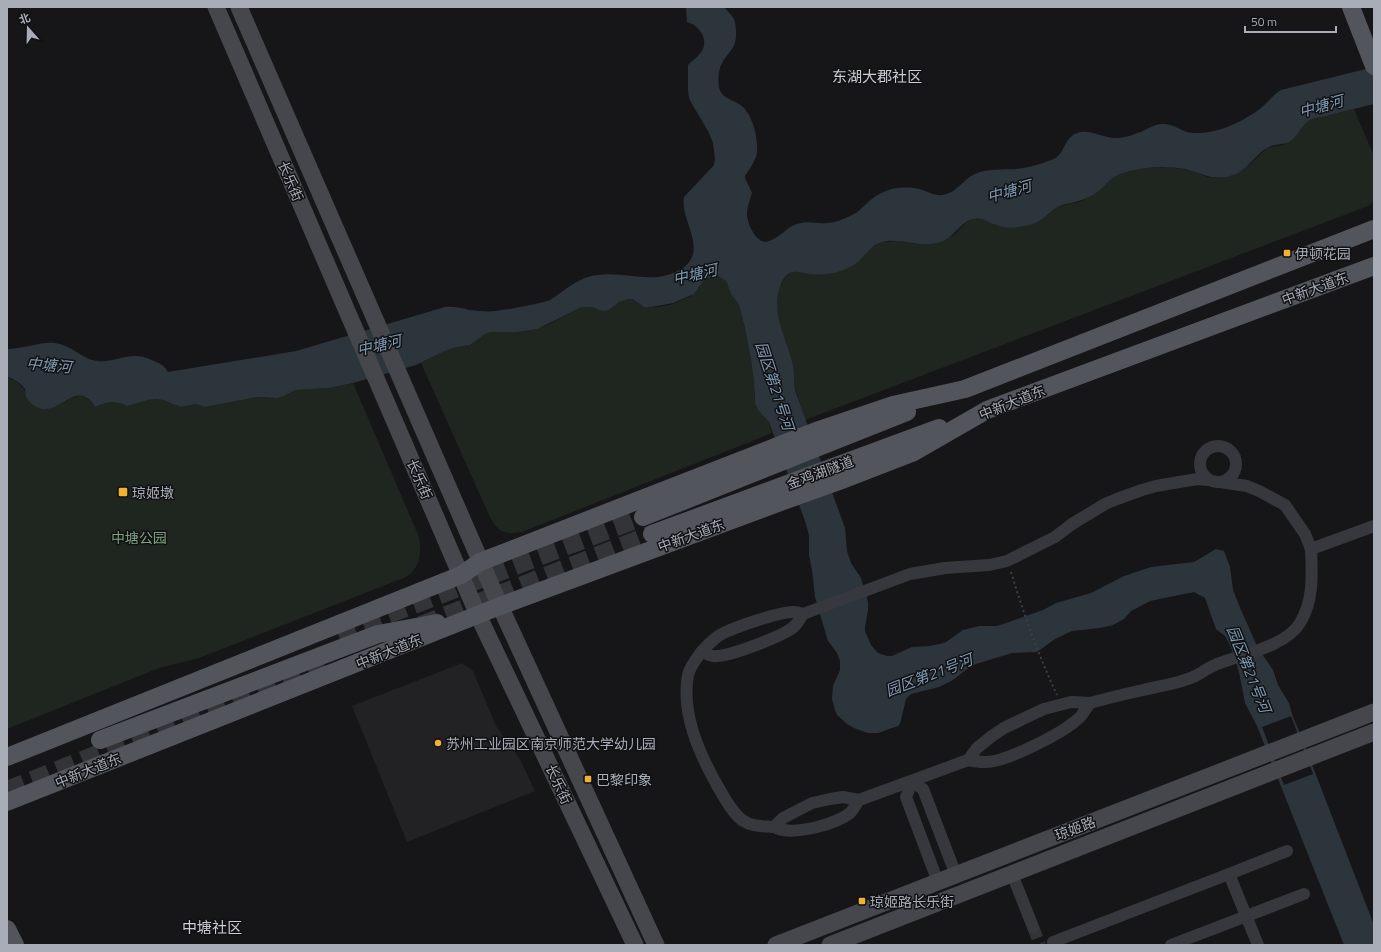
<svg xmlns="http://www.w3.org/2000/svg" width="1381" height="952" font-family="'Titillium Web','Noto Sans SC',sans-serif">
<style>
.built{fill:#222225}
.green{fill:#1e261f}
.water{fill:#2c353c}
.pier{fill:#161618}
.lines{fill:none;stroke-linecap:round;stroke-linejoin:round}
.minor-tunnel{stroke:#333438;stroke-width:12;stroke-dasharray:12 6;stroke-linecap:butt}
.primary-tunnel{stroke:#333438;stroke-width:18;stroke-dasharray:18 9;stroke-linecap:butt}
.path{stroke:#3d3f44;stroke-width:2;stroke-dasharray:2 3;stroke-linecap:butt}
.minor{stroke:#37383d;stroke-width:12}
.secondary{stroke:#45474d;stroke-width:17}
.primary{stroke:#53555c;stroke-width:18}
.poi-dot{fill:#f2b134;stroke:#111113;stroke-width:1.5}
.labels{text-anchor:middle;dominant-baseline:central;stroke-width:3;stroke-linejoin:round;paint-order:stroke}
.street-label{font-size:14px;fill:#a8adb8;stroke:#111113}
.poi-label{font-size:14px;fill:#a8adb8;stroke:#111113;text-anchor:start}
.park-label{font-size:14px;fill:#7fa381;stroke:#111113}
.neighbourhood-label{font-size:15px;fill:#c9ccd4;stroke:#111113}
.water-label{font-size:15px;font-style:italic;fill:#7f9bb3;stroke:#111113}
</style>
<rect width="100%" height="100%" fill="#161618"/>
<polygon class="built" points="462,663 473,671 496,726 520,759 535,791 407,842 352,706"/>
<g class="green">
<polygon points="1354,109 1374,156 1374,201 1368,206 805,420 794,385 793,367 782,335 778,314 777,306 779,289 785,278 790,273 798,271 809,274 822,274 841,271 854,265 871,248 881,242 899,241 915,244 953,236 968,221 977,218 985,220 995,225 1002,227 1019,227 1028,225 1040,221 1058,207 1081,201 1093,195 1112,178 1119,174 1143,168 1171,167 1193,171 1208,177 1222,178 1230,176 1249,165 1267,148 1282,145 1291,141 1307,120"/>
<path d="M 712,276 L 718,276 L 726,281 L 731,294 L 739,305 L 744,324 L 751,359 L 754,383 L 754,397 L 768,420 L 772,433 L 522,532 C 504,535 497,532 489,515 L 421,363 L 447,350 L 457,347 L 470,345 L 485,334 L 491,332 L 518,332 L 531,330 L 545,326 L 582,307 L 592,307 L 602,311 L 609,310 L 619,302 L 628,299 L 633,299 L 644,307 L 659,307 L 673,304 L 691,296 L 703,281 Z"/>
<path d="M 7,377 L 16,381 L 24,389 L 28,399 L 38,407 C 44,407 52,407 57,405 C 73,399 82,387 95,407 C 107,402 115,400 127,406 L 148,400 L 156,399 L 163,400 L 181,407 L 196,404 L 205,407 L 257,397 L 272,398 L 284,396 L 295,390 L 329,388 L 353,383 L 419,537 C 422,553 420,568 406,577 L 199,658 L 159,668 L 7,729 Z"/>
</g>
<path class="water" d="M 686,7 L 724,7 C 727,11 731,14 734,19 C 735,22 736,27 736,31 C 737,48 730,50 722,63 C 718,70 718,80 719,87 C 721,98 731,99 739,104 C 753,112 760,143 756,157 C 753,164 749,170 745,176 L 745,178 L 752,193 C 750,200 747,207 747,215 C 748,225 755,241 766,242 C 779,239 785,228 797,224 C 809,220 815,224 826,223 C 835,223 844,219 852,215 C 857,213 860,210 864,206 C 871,199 879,193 889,190 C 898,187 909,187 919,189 C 927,191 934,196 942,195 C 957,193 962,180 975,174 C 988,168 1003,170 1017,169 C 1026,168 1034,166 1043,163 C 1047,161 1053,160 1057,157 C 1067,148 1065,135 1081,132 C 1093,130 1105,139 1117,138 C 1126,138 1135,134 1143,131 C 1149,128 1155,124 1163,124 C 1173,123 1183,133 1194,133 C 1217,134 1243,122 1261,108 C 1268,102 1273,95 1281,90 L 1374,67 L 1374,104 C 1359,108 1344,111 1329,115 C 1323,117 1316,117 1310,120 C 1304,122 1298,135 1292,140 C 1285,146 1274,143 1267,148 C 1253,156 1247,172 1230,176 C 1212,181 1202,173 1185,169 C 1163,165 1141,167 1120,174 C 1109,178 1105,187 1096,193 C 1085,201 1072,202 1060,206 C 1052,209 1048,216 1041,220 C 1035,224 1026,226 1019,227 C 1012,228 1003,228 996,225 C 988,223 983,217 974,219 C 961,221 955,236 943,241 C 920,250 903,237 882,242 C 871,245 866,255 858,262 C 853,266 847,269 841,271 C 832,274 820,275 810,274 C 800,273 793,268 785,277 C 781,282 779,289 778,295 C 774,321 788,342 793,366 C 795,375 793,384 796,393 L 845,528 L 847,551 L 851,563 L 861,578 L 868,602 L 868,610 L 865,627 L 865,631 L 871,645 L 878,653 L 887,656 L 892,656 L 912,647 L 930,646 L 940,644 L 946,642 L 963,630 L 979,626 L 997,626 L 1009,622 L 1043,610 L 1056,603 L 1091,593 L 1124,576 L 1151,567 L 1194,562 L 1216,549 L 1224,551 L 1230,567 L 1233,590 L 1241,610 L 1257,646 L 1273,670 L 1278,685 L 1289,703 L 1293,717 L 1299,731 L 1374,925 L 1374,945 L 1344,945 L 1257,726 L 1245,703 L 1239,672 L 1231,647 L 1225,636 L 1216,629 L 1205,598 L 1194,592 L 1150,601 L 1131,611 L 1124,619 L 1113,625 L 1100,628 L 1072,631 L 1055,639 L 1037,652 L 1012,653 L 976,664 L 967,669 L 953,680 L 939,687 L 911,694 L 906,699 L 900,724 L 898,726 L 878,733 L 868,733 L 854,728 L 847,724 L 837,715 L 835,710 L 832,699 L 833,686 L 840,670 L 840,661 L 837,653 L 828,641 L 815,597 L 812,570 L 809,555 L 809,535 L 806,524 L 769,422 L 759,411 L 755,403 L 754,383 L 751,359 L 744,324 L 739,305 L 731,294 L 726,281 L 718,276 L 712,276 L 703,281 L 694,294 L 673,303 L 651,307 L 644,307 L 633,299 L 628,299 L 619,302 L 609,310 L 605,311 L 602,311 L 592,307 L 582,307 L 537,329 L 518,332 L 491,332 L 485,334 L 470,345 L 457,347 L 447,350 L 416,365 L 353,383 L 329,388 L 295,390 L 284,396 L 277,398 L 257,397 L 210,406 L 205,407 L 196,404 L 181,407 L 163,400 L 156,399 L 148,400 L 127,406 C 115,400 107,402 95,407 C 78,379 63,411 43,409 C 36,408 28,402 26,396 C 26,395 25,390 25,389 C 22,384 13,378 7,377 L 7,349 C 23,349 42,341 55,343 C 71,345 82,359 97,361 C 120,363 129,349 154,361 C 161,364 164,365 168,372 L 296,351 L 445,307 C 454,306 461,308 469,310 C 478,311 488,312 496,311 C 505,310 544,303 550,300 C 566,290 578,277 598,275 C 627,271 653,286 681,269 C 685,267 689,263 691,259 C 701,241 680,216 684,197 L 714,165 L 715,158 L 713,143 L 708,131 L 692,104 L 689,98 L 688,90 L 688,65 C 693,60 698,57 702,51 C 709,39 699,25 687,22 Z"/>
<polygon class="pier" points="1291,716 1313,774 1284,785 1262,727"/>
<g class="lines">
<polyline class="minor-tunnel" points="1033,927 1040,945"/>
<g class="primary-tunnel">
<polyline points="421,625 652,534"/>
<polyline points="338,634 643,517"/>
<polyline points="7,790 324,664"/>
</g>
<path class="path" d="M 1011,572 C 1024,615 1038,654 1057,695"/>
<g class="minor">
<circle cx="1218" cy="464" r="18"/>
<polyline points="1220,482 1247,486 1259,491 1285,505 1305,534 1311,549"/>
<polyline points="803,614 910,574 945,568 989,565 1007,561 1055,537 1072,524 1105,504 1117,499 1142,490 1156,486 1179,482 1198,479 1208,480"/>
<path d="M 702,651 C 708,645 713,639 720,635 C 732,628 781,611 794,612 C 796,612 800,613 803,614 C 800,619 797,625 791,629 C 779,637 727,658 713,656 C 709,656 705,653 702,651 C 697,658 690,666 688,675 C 681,713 699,753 717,785 C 724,797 731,811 742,820 C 752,827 762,826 774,827"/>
<path d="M 1090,703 C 1108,698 1125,694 1143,690 C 1160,686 1177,684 1193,677 C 1202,673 1210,666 1220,663 C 1244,654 1286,646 1300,623 C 1314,600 1312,574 1311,549 L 1374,526"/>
<path d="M 859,800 C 856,804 854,809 850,813 C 836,824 801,833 783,830 C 780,830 777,828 774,827 L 783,818 L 812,803 L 830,799 L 843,797 L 859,800 L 968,760 C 973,761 979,762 984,762 C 1005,763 1066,732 1081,716 C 1084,712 1087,707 1090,703 L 1071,702 L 1044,709 L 1031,715 L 1004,728 L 992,736 L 977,748 L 968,760"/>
<polyline points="1012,874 1033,927"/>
<polyline points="1229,874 1287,851"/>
<polyline points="938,882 906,797 912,782 923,789 956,875"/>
<polyline points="1053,942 1229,874 1258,945"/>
<polyline points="1171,945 1304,894"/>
</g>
<g class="secondary">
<polyline points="216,7 478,615 635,945"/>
<polyline points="239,7 500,606 656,945"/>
<polyline points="776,945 1374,712"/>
<polyline points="830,945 1374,732"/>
</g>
<g class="primary">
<polyline points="1351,7 1374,66"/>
<polyline points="643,517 907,412"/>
<polyline points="652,534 939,428"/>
<polyline points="100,740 378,634 437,623"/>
<polyline points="7,757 461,575 480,562 819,430 893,405 965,389 1374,229"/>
<polyline points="7,802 500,606 783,501 839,481 914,452 987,410 1374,266"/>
<polyline points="7,929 15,945"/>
</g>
</g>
<g class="poi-dot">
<rect x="1283" y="249" width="8" height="8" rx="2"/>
<rect x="118" y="487" width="10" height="10" rx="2"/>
<circle cx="438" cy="743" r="4"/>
<rect x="584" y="775" width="8" height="8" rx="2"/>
<rect x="858" y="897" width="8" height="8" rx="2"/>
</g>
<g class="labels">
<g class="street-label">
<text transform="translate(291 181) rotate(67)">长乐街</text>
<text transform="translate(1315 288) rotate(-20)">中新大道东</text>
<text transform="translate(1012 402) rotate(-22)">中新大道东</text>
<text transform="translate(820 472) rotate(-20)">金鸡湖隧道</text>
<text transform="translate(420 479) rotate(67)">长乐街</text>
<text transform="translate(691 535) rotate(-20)">中新大道东</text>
<text transform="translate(389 651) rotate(-22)">中新大道东</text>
<text transform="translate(88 770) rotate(-22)">中新大道东</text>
<text transform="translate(559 784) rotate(65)">长乐街</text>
<text transform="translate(1075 828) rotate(-21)">琼姬路</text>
</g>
<g class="poi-label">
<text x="1295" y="253">伊顿花园</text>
<text x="132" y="492">琼姬墩</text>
<text x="446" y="743">苏州工业园区南京师范大学幼儿园</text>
<text x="596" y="779">巴黎印象</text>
<text x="870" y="901">琼姬路长乐街</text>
</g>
<g class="park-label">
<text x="139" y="537">中塘公园</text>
</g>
<g class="neighbourhood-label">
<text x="877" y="76">东湖大郡社区</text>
<text x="212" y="927">中塘社区</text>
</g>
<g class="water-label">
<text transform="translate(1321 106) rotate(-15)">中塘河</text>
<text transform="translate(1009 191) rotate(-15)">中塘河</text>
<text transform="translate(695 274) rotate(-13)">中塘河</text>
<text transform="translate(379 345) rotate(-13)">中塘河</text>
<text transform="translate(49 365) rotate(5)">中塘河</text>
<text transform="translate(775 386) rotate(72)">园区第21号河</text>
<text transform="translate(1249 669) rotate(68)">园区第21号河</text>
<text transform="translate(929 675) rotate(-21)">园区第21号河</text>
</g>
</g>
<rect width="1381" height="952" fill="none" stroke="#a8adb8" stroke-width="16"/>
<g transform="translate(28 28) rotate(340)" stroke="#111113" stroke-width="3" paint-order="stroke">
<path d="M0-3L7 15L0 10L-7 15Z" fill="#a8adb8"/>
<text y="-6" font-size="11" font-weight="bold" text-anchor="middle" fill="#a8adb8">北</text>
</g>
<path d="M1245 26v6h91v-6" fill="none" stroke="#a8adb8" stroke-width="2"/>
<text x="1251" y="26" font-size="12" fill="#a8adb8" stroke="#111113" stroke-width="3" paint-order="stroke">50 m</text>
</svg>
